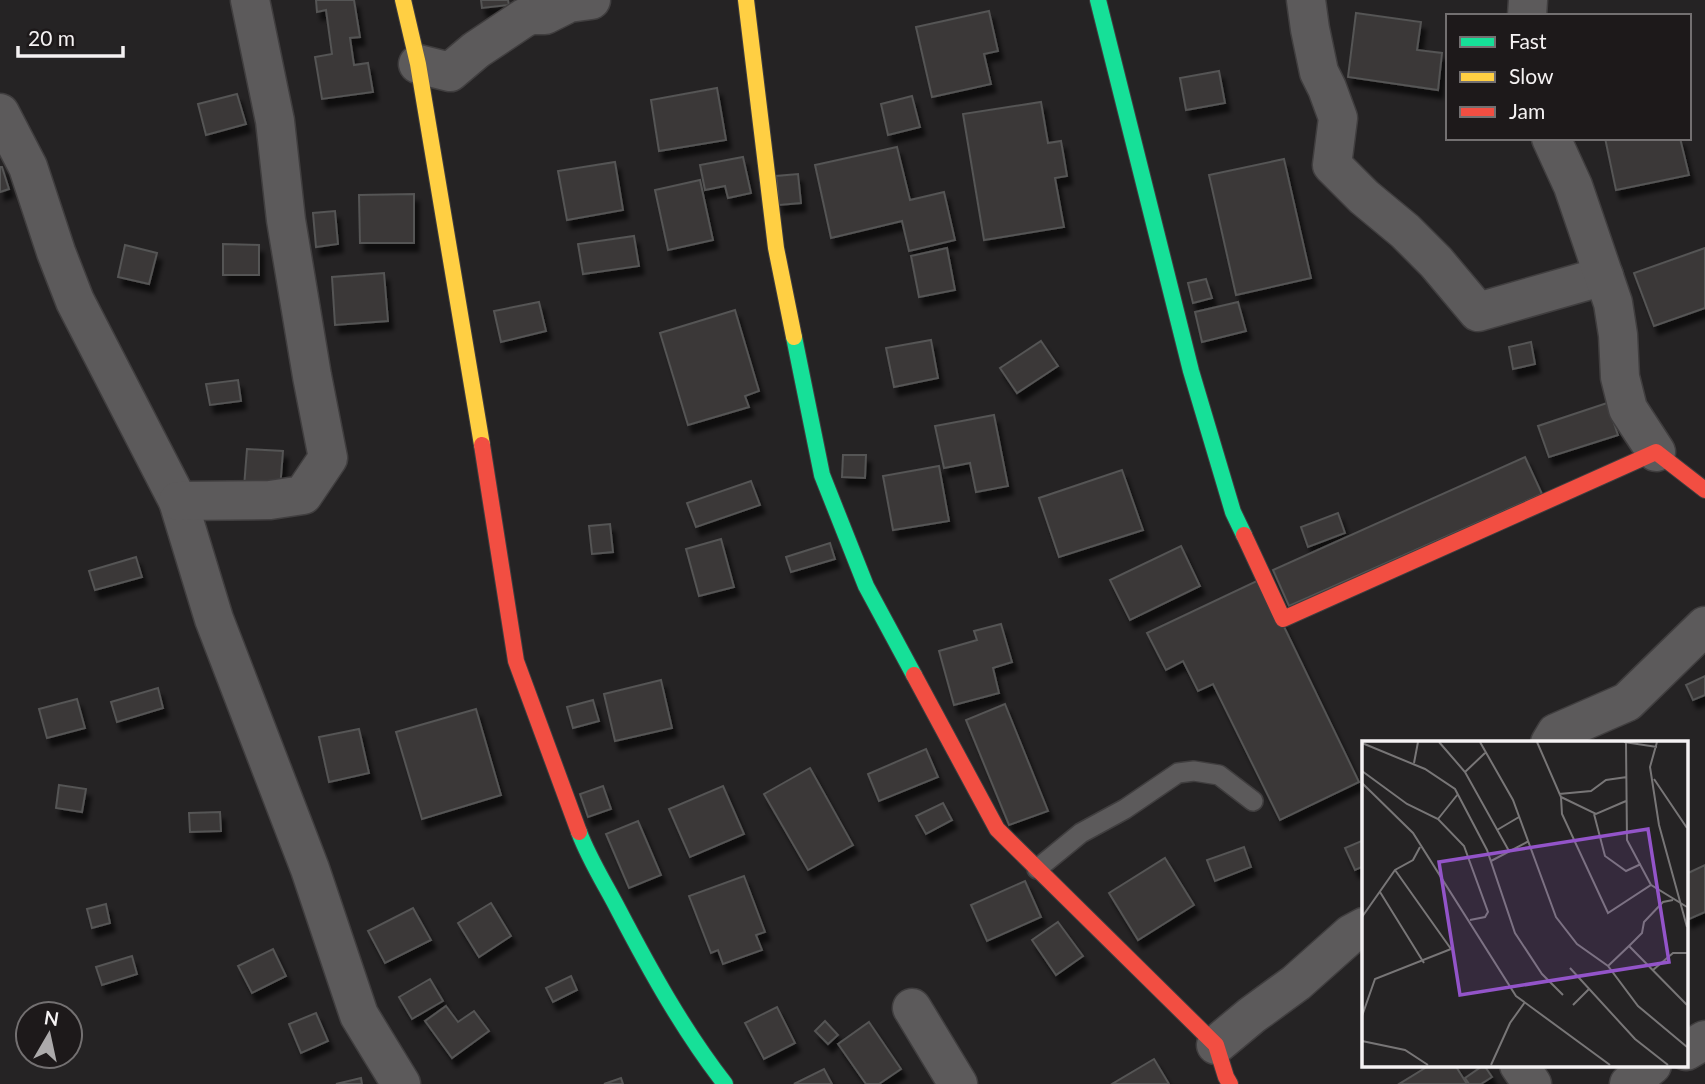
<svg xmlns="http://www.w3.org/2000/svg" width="1705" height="1084" font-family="Lato,sans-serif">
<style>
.building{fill:#3a3939;stroke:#555454;stroke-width:2;filter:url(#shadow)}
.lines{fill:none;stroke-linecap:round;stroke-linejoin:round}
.lane-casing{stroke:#403e3f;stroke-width:22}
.street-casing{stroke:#403e3f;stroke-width:41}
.fast-casing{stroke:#403e3f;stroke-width:18}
.slow-casing{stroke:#403e3f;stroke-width:18}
.jam-casing{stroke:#403e3f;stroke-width:18}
.lane{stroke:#5c5a5b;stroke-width:19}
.street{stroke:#5c5a5b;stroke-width:38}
.fast{stroke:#16e098;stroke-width:16}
.slow{stroke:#ffcf43;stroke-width:16}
.jam{stroke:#f24e42;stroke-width:16}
.inset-road{fill:none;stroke:#787677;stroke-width:2}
.view{fill:#9354c9;fill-opacity:0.15;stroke:#9354c9;stroke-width:3.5}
.inset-edge{fill:none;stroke:#f5f2f3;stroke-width:3.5}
</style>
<defs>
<filter id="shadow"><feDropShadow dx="4.5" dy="8" stdDeviation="2" flood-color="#0009"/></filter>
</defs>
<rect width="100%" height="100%" fill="#252324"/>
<g class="building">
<polygon points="316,0 354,0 360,37 350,38 354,65 368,63 373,92 322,99 315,57 332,54 326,10 317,12"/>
<polygon points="481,0 508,0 509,5 482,8"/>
<polygon points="989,11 998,51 984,54 991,84 932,97 916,27"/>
<polygon points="1356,13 1421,22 1417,50 1442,53 1438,90 1348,77"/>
<polygon points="1219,71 1225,103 1186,110 1180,78"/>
<polygon points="717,88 726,140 659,151 651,100"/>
<polygon points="237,94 246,124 206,135 198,104"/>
<polygon points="912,96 920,127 888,135 881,104"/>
<polygon points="1041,102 1048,143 1061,141 1064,158 1067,176 1055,178 1064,227 984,240 963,114"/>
<polygon points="1605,138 1680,138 1689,175 1616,190"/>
<polygon points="897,147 910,200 944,192 955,240 909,251 902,221 831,238 815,165"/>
<polygon points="743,157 751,193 728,198 725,186 705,190 700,165"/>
<polygon points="1284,159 1311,278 1236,295 1209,175"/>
<polygon points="615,162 623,210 567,220 558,171"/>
<polygon points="0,167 2,167 9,189 0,192"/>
<polygon points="798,174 801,203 779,205 776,176"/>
<polygon points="700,180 713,240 668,250 655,190"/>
<polygon points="414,194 414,243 360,243 359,195"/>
<polygon points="335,211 338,244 316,247 313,213"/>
<polygon points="634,236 639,266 583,274 578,244"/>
<polygon points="223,244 259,245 259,275 223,275"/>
<polygon points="125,245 157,253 149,284 118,277"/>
<polygon points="947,248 955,290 919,297 911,256"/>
<polygon points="1705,248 1705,308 1654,326 1634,273"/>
<polygon points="384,273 388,321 335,325 332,277"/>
<polygon points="1206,279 1212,298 1193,303 1188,283"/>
<polygon points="539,302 546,331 501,342 494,311"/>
<polygon points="1238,302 1246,331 1202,342 1195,312"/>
<polygon points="735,310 759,391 745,396 749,407 688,425 660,333"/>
<polygon points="931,340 938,378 894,387 886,348"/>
<polygon points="1041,341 1058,366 1017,393 1000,368"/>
<polygon points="1531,342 1535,364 1513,369 1509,347"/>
<polygon points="238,380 241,401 210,405 206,384"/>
<polygon points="1607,403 1618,435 1549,457 1538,426"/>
<polygon points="994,415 1008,486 976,492 970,463 944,468 935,426"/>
<polygon points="247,449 283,451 280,489 244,487"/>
<polygon points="843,455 866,455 865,478 842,477"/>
<polygon points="1525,457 1542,494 1289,606 1273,570"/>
<polygon points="939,466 949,521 893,530 883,476"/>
<polygon points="1122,470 1143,530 1059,557 1039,498"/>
<polygon points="751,481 760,505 696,527 687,503"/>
<polygon points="1338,513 1345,533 1308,547 1301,527"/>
<polygon points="610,524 613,552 592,554 589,526"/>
<polygon points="721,539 734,587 699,596 686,549"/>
<polygon points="830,543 835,559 791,572 786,557"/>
<polygon points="1181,546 1200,586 1130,620 1110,580"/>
<polygon points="136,557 142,577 95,590 89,571"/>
<polygon points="1261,579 1359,782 1280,820 1213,684 1198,691 1183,661 1166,670 1147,633"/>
<polygon points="1001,624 1012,662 993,668 999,693 954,705 939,651 977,640 974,631"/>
<polygon points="1705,676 1705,695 1693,700 1686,685"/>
<polygon points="661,680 672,728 615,741 604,694"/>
<polygon points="158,688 163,708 117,722 111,702"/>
<polygon points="77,699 85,728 47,738 39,709"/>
<polygon points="593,700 599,721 573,728 567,707"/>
<polygon points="1005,704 1048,811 1009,825 966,720"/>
<polygon points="476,709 501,795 422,819 396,732"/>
<polygon points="359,729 369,773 329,782 319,737"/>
<polygon points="926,749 938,777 879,801 868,774"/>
<polygon points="810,768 853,845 808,870 764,794"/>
<polygon points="59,785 86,789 82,812 56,808"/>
<polygon points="603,786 611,809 588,817 580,794"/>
<polygon points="723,786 744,834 690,857 669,809"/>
<polygon points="943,803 952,820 926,834 916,816"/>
<polygon points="220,812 221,831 190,832 189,813"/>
<polygon points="638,821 661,875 629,888 606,834"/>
<polygon points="1364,840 1364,866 1355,870 1345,848"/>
<polygon points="1244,847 1251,867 1215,881 1207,860"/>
<polygon points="1165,858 1194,905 1138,940 1109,893"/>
<polygon points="1705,865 1705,912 1687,920 1686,917 1686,874"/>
<polygon points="744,876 765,932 756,935 762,950 723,964 718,950 711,953 689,896"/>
<polygon points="1025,881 1041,917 987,941 971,905"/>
<polygon points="491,903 511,936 479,957 458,923"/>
<polygon points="106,904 110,923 92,928 87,909"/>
<polygon points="413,908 431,940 385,963 368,931"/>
<polygon points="1058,922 1083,956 1056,975 1032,940"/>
<polygon points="273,949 286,976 252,993 238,966"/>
<polygon points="132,956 137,974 102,985 96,967"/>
<polygon points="571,976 577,990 553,1002 546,988"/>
<polygon points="430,979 443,1001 412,1019 399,997"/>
<polygon points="446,1006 458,1022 474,1011 489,1031 452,1058 425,1021"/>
<polygon points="777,1007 795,1043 764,1059 745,1023"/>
<polygon points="316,1013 328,1041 301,1053 289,1024"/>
<polygon points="825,1021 838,1035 828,1044 815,1031"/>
<polygon points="869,1022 901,1069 879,1084 866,1084 838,1044"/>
<polygon points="1154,1059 1169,1084 1112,1084"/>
<polygon points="1430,1065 1455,1065 1467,1084 1399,1084"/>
<polygon points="1484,1065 1492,1077 1481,1084 1469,1084 1465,1078"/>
<polygon points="824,1069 832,1084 794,1084"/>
<polygon points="361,1078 362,1084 336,1084"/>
<polygon points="621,1078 623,1084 604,1084"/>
</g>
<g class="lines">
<defs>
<polyline id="lane" points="1037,869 1081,833 1125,809 1178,773 1194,771 1219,775 1253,801"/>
<g id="street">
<polyline points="1306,0 1310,29 1319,72 1327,88 1338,118 1332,165 1364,197 1405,231 1436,262 1478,312 1604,276"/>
<polyline points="1527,16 1528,0"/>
<polyline points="418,64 450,72 476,50 524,18 531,15 545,15 569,3 591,0"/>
<polyline points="0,113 28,167 56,252 75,301 178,501 214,619 310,869 359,1015 401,1084"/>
<polyline points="1551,138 1573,186 1613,303 1618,335 1620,377 1628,409 1656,452"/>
<polyline points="178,501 270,500 303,495 328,458 312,376 286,220 275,121 250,0"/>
<polyline points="1550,743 1556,733 1627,702 1705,626"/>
<polyline points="912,1008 958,1084"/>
<polyline points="1216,1045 1252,1015 1296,983 1351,934 1364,927"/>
<polyline points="1686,1051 1705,1040"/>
<polyline points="1519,1065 1532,1084"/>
<polyline points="1629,1084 1652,1065"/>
</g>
<g id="fast">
<polyline points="1098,0 1191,371 1233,512 1244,535"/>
<polyline points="794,337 822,475 866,586 914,675"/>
<path d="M 579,832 C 589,859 605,884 618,909 C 650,970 683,1030 725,1084"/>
</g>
<g id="slow">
<polyline points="403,0 418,64 482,445"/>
<polyline points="746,0 776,248 794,337"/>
</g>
<g id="jam">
<polyline points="482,445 516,661 579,832"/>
<polyline points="1244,535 1283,619 1656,452 1705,490"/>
<polyline points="914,675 997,829 1216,1045 1226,1077 1230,1084"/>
</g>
</defs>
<use href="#lane" class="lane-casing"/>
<use href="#street" class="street-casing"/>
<use href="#fast" class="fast-casing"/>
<use href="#slow" class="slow-casing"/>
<use href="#jam" class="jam-casing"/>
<use href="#lane" class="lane"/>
<use href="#street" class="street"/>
<use href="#fast" class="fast"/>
<use href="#slow" class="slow"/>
<use href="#jam" class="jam"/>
</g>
<g transform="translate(1362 741)">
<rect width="326" height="326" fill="#252324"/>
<path class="inset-road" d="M 77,1 L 103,31 L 147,110M 118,1 L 151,59 L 194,176 L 215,203 L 246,225 L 276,265 L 325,306M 175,1 L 199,56 L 200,73 L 246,172 L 289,144 L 325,166M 262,1 L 295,6M 295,1 L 288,26 L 297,84 L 325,186M 0,2 L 63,28 L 93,48 L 125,109 L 153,192 L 180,233 L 201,254M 264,2 L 265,99 L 289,144M 52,22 L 56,1M 0,30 L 45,63 L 76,78 L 102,105 L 126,171 L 123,176 L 108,179M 103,31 L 123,12M 292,38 L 325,87M 0,42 L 51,92 L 154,255 L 248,324M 197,53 L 229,50 L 244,39 L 265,36M 199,56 L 234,73 L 264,60M 232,73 L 243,115 L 264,130 L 279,123M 76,78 L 96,53M 135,89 L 157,76M 129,120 L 167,100M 18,151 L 62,222M 0,176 L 33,129 L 51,119 L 58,106M 267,205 L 280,192 L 282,181 L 301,161 L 311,159M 246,225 L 267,205 L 325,264M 208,227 L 273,298 L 306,324M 291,229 L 311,212 L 325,212M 211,264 L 227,248M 0,275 L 13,238 L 89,208 L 33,129M 0,300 L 43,309 L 66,324M 129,324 L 148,282 L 163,261"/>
<path class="view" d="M 286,88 L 307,221 L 98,254 L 77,121 Z"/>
<rect width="326" height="326" class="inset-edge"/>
</g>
<rect x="1446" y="14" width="245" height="126" fill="#1d191a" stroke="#737071" stroke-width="2"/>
<rect x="1460" y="37" width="35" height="10" fill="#16e098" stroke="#737071" stroke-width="2"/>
<text x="1509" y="49" font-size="21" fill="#f5f2f3">Fast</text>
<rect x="1460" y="72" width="35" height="10" fill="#ffcf43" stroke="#737071" stroke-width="2"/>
<text x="1509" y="84" font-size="21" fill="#f5f2f3">Slow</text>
<rect x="1460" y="107" width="35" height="10" fill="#f24e42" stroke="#737071" stroke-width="2"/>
<text x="1509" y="119" font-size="21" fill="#f5f2f3">Jam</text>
<g transform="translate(49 1035) rotate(9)"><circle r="33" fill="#1d191a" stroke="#737071" stroke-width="2"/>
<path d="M0-5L12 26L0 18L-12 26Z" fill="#acaaab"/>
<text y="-10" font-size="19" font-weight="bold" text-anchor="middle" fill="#f5f2f3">N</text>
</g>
<path d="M18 46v10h105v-10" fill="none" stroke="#f5f2f3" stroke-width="3.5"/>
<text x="28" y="46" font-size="21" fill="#f5f2f3" stroke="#1d191a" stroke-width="5" paint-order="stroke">20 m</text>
</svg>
